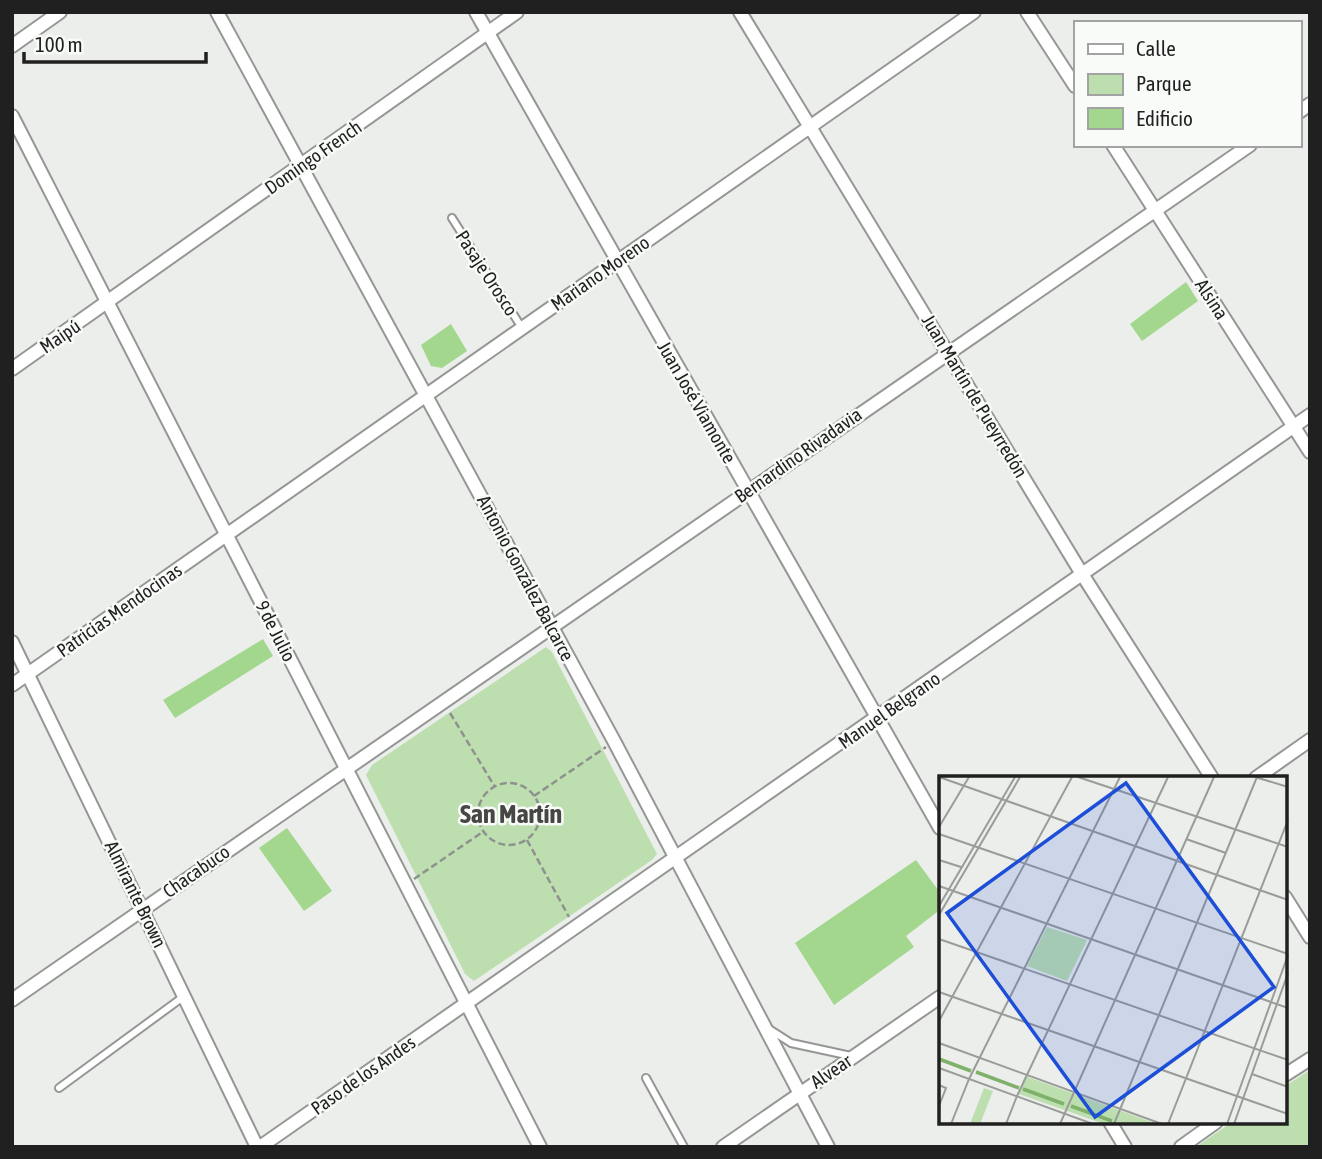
<svg xmlns="http://www.w3.org/2000/svg" width="1322" height="1159" font-family="'Asap Condensed',sans-serif">
<style>
.green{fill:#bddfb0}
.building{fill:#a3d78e}
.lines{fill:none;stroke-linecap:round;stroke-linejoin:round}
.service-casing{stroke:#959794;stroke-width:10}
.minor-casing{stroke:#959794;stroke-width:16}
.path{stroke:#8f918f;stroke-width:2.5;stroke-dasharray:7 3.5;stroke-linecap:butt}
.service{stroke:#fff;stroke-width:6}
.minor{stroke:#fff;stroke-width:12}
.labels{text-anchor:middle;dominant-baseline:central;stroke-width:5;stroke-linejoin:round;paint-order:stroke}
.street-label{font-size:19px;fill:#1f201f;stroke:#f9fbf9}
.district-label{font-size:26px;font-weight:bold;fill:#464745;stroke:#f9fbf9}
.inset-river{fill:none;stroke:#7fb16b;stroke-width:3.5}
.inset-road{fill:none;stroke:#9a9c99;stroke-width:2}
.view{fill:#1d4ed8;fill-opacity:0.15;stroke:#1d4ed8;stroke-width:3.5}
.inset-edge{fill:none;stroke:#1f201f;stroke-width:3.5}
</style>
<rect width="100%" height="100%" fill="#eceeeb"/>
<g class="green">
<polygon points="546,647 552,652 657,854 652,860 474,981 465,974 366,775 372,765"/>
<polygon points="1310,1070 1310,1147 1196,1147 1232,1122 1285,1122 1285,1086"/>
</g>
<g class="building">
<polygon points="1186,282 1198,301 1142,341 1130,324"/>
<polygon points="451,324 467,351 442,368 431,366 421,345"/>
<polygon points="263,639 273,656 175,718 163,700"/>
<polygon points="287,828 332,891 304,911 259,848"/>
<polygon points="916,860 941,894 941,909 906,936 914,947 834,1005 795,943"/>
</g>
<g class="lines">
<defs>
<g id="service">
<polyline points="452,218 522,328"/>
<polyline points="769,1029 791,1043 851,1056"/>
<polyline points="646,1078 684,1147"/>
<polyline points="59,1088 183,997"/>
</g>
<g id="minor">
<polyline points="217,12 614,741 828,1147"/>
<polyline points="476,12 940,828"/>
<polyline points="740,12 1082,574 1212,778"/>
<polyline points="1027,12 1075,86"/>
<polyline points="12,46 60,12"/>
<polyline points="1299,112 1310,104"/>
<polyline points="12,116 540,1147"/>
<polyline points="1113,145 1310,452"/>
<polyline points="12,369 517,12"/>
<polyline points="12,642 257,1147"/>
<polyline points="12,685 974,12"/>
<polyline points="1256,778 1310,740"/>
<polyline points="1285,897 1310,937"/>
<polyline points="12,1000 1250,145"/>
<polyline points="1285,1075 1310,1059"/>
<polyline points="1110,1122 1125,1147"/>
<polyline points="260,1147 1310,415"/>
<polyline points="723,1147 940,997"/>
<polyline points="1181,1147 1216,1122"/>
</g>
</defs>
<use href="#service" class="service-casing"/>
<use href="#minor" class="minor-casing"/>
<g class="path">
<polyline points="450,713 495,787"/>
<circle cx="509" cy="814" r="31"/>
<polyline points="534,796 606,747"/>
<polyline points="527,840 569,917"/>
<polyline points="414,879 484,831"/>
</g>
<use href="#service" class="service"/>
<use href="#minor" class="minor"/>
</g>
<g class="labels">
<g class="street-label">
<text transform="translate(313 157) rotate(-35)">Domingo French</text>
<text transform="translate(487 273) rotate(57)">Pasaje Orosco</text>
<text transform="translate(600 273) rotate(-35)">Mariano Moreno</text>
<text transform="translate(1212 299) rotate(57)">Alsina</text>
<text transform="translate(60 336) rotate(-34)">Maipú</text>
<text transform="translate(975 396) rotate(59)">Juan Martín de Pueyrredón</text>
<text transform="translate(697 402) rotate(60)">Juan José Viamonte</text>
<text transform="translate(798 455) rotate(-35)">Bernardino Rivadavia</text>
<text transform="translate(526 578) rotate(62)">Antonio González Balcarce</text>
<text transform="translate(119 610) rotate(-35)">Patricias Mendocinas</text>
<text transform="translate(276 631) rotate(63)">9 de Julio</text>
<text transform="translate(889 710) rotate(-35)">Manuel Belgrano</text>
<text transform="translate(196 871) rotate(-35)">Chacabuco</text>
<text transform="translate(136 894) rotate(64)">Almirante Brown</text>
<text transform="translate(831 1071) rotate(-34)">Alvear</text>
<text transform="translate(363 1075) rotate(-35)">Paso de los Andes</text>
</g>
<g class="district-label">
<text x="511" y="814">San Martín</text>
</g>
</g>
<g transform="translate(939 776)">
<rect width="348" height="348" fill="#eceeeb"/>
<path d="M 108,151 L 148,164 L 128,205 L 88,190 ZM 86,300 L 218,348 L 165,348 L 80,318 ZM 45,312 L 54,315 L 41,348 L 31,348 Z" fill="#bddfb0"/>
<path class="inset-river" d="M 0,283 L 32,295M 37,296 L 80,312M 84,313 L 125,328M 132,330 L 173,345"/>
<path class="inset-road" d="M 0,1 L 349,124M 139,1 L 349,71M 316,1 L 349,11M 0,51 L 30,1M 0,58 L 349,178M 247,63 L 287,77M 0,84 L 22,91M 0,110 L 349,232M 0,130 L 76,1M 0,139 L 81,1M 0,163 L 349,284M 0,216 L 349,338M 0,245 L 133,1M 0,267 L 223,348M 0,292 L 154,348M 313,298 L 349,311M 30,303 L 181,1M 0,309 L 7,312 L 0,330M 78,320 L 229,1M 12,348 L 30,303M 67,348 L 78,320M 121,348 L 275,1M 175,348 L 318,1M 229,348 L 349,44M 288,348 L 349,179M 295,348 L 349,197"/>
<path class="view" d="M 187,7 L 335,211 L 156,341 L 8,137 Z"/>
<rect width="348" height="348" class="inset-edge"/>
</g>
<rect width="1322" height="1159" fill="none" stroke="#1f201f" stroke-width="28"/>
<rect x="1074" y="21" width="228" height="126" fill="#f9fbf9" stroke="#a2a3a2" stroke-width="2"/>
<rect x="1088" y="44" width="35" height="10" fill="#ffffff" stroke="#a2a3a2" stroke-width="2"/>
<text x="1136" y="56" font-size="21" fill="#1f201f">Calle</text>
<rect x="1088" y="74" width="35" height="21" fill="#bddfb0" stroke="#a2a3a2" stroke-width="2"/>
<text x="1136" y="91" font-size="21" fill="#1f201f">Parque</text>
<rect x="1088" y="108" width="35" height="21" fill="#a3d78e" stroke="#a2a3a2" stroke-width="2"/>
<text x="1136" y="126" font-size="21" fill="#1f201f">Edificio</text>
<path d="M24 52v10h182v-10" fill="none" stroke="#1f201f" stroke-width="3.5"/>
<text x="35" y="52" font-size="21" fill="#1f201f" stroke="#f9fbf9" stroke-width="5" paint-order="stroke">100 m</text>
</svg>
